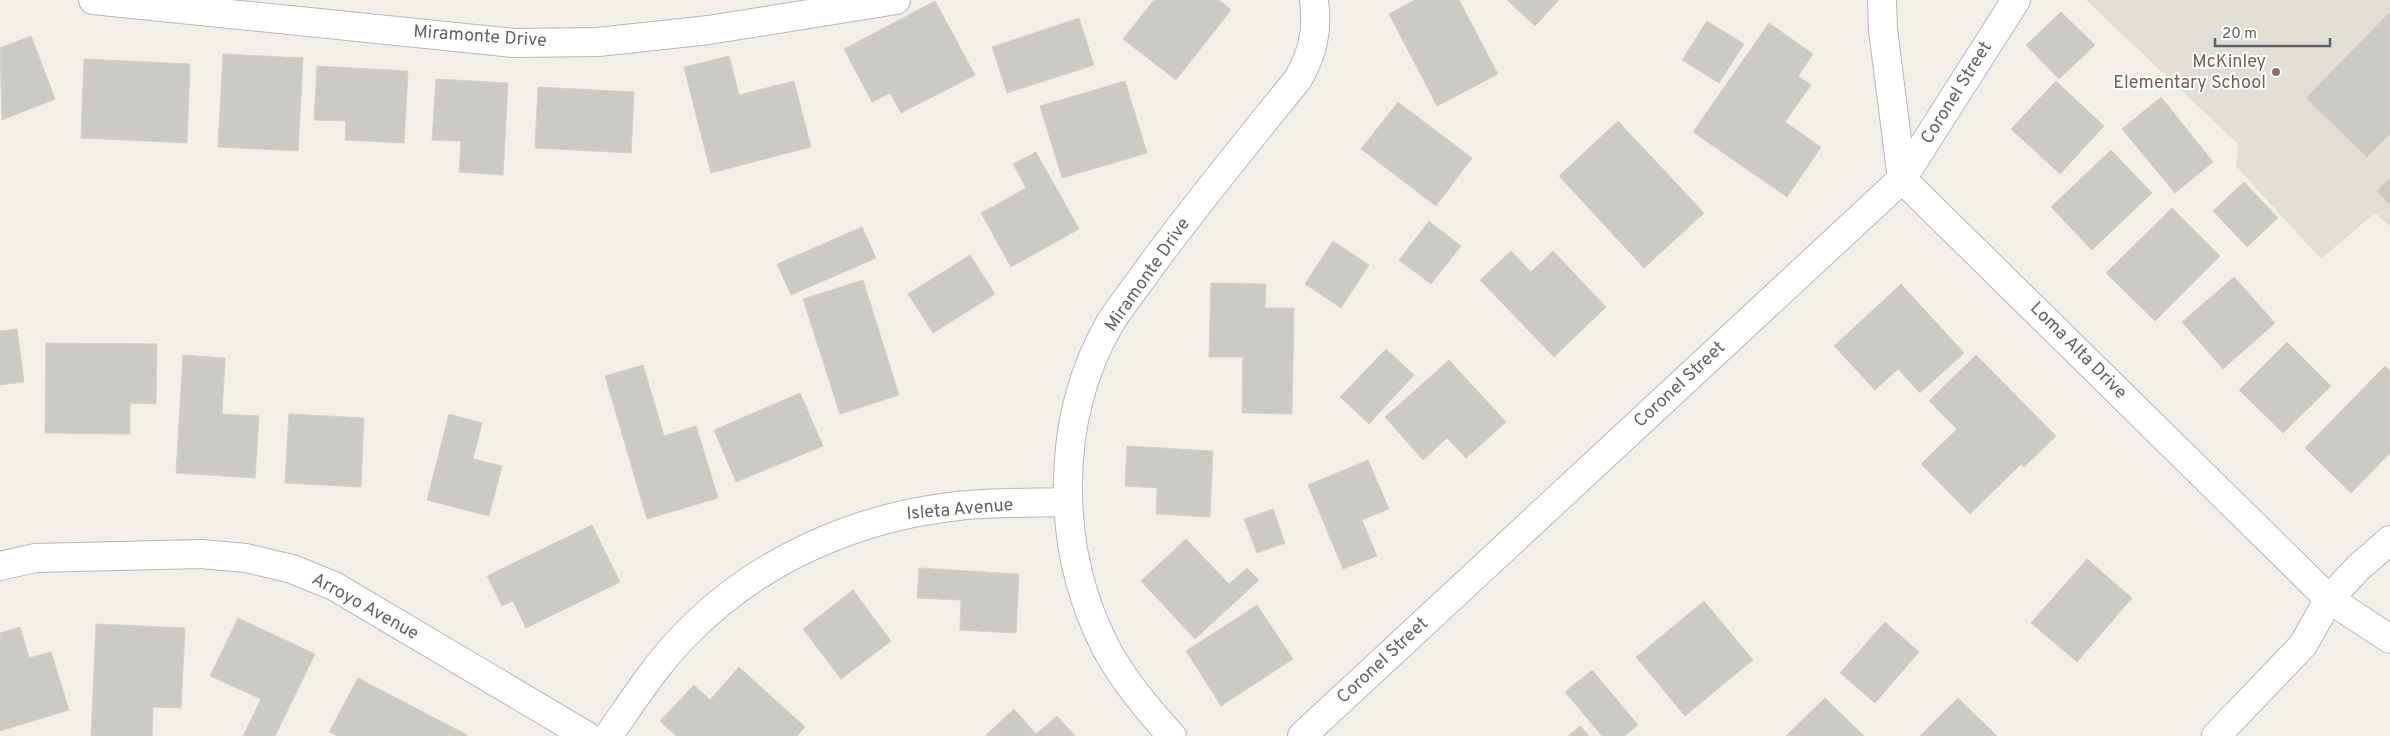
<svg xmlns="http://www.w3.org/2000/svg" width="2390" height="736" font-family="Overpass,sans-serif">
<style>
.education{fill:#e1ded6}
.building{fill:#cccac5;stroke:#d6d1c6}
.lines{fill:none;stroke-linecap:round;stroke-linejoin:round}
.street-casing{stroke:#b5b8bc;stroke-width:30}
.street{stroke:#fff;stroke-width:28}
.education-dot{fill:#8d6e63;stroke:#fff;stroke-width:2}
.labels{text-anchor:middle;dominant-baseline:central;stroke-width:4;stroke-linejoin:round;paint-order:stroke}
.street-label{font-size:18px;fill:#5f6368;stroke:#fff}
.education-label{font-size:18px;fill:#785e54;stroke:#fff;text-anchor:end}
</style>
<rect width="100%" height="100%" fill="#f1efe8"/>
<polygon class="education" points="2086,0 2390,0 2390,226 2375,213 2321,259 2236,166 2238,144"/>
<g class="building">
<polygon points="1154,0 1219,0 1231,10 1176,80 1123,39"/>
<polygon points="1415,0 1459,0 1498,74 1437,106 1389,14"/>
<polygon points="1507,0 1559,0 1535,26"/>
<polygon points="935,1 975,75 901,113 890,93 872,102 844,49"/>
<polygon points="2061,12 2095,45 2059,79 2026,45"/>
<polygon points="2390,12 2390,134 2367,157 2306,98"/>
<polygon points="1079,18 1094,65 1007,93 992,47"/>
<polygon points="1707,21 1744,44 1719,83 1682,60"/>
<polygon points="1769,23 1813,54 1798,76 1811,85 1785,122 1821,147 1787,197 1693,132"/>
<polygon points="31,36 55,99 2,120 0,48"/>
<polygon points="223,54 303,58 298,151 218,147"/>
<polygon points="729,56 739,95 794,81 811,147 711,173 684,67"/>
<polygon points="84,59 190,64 187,143 81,138"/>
<polygon points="317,66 408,71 404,143 345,140 346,121 314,120"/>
<polygon points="436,79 508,83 503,175 459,172 461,141 432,140"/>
<polygon points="1125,81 1147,153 1062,178 1040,106"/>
<polygon points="2056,81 2104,126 2060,174 2011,129"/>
<polygon points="538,87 634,92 631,153 535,148"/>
<polygon points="2161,97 2213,162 2175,193 2122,129"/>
<polygon points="1398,102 1472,158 1436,206 1361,149"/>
<polygon points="1618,121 1704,213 1644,268 1559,176"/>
<polygon points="2111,150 2152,193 2092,250 2051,207"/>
<polygon points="1036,152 1079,229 1011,267 981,213 1026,188 1013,164"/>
<polygon points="2390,178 2390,205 2377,191"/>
<polygon points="2244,182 2278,218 2247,247 2213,211"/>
<polygon points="2172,208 2220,256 2155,321 2106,273"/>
<polygon points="1429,221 1461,246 1431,284 1399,260"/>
<polygon points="862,227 876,258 791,295 777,264"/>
<polygon points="1333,241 1369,265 1341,308 1305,284"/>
<polygon points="1511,251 1531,272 1553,251 1606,307 1554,357 1480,280"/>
<polygon points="970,255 995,294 933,333 908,294"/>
<polygon points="2234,277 2275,323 2223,369 2182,322"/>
<polygon points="863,280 899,395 840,414 803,299"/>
<polygon points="1211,283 1266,284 1265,308 1294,308 1292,414 1242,413 1243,357 1209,357"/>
<polygon points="1901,284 1964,353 1920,393 1898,369 1875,390 1834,346"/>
<polygon points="17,329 24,382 0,385 0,331"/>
<polygon points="2287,342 2331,386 2283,433 2239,390"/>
<polygon points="46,343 157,344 156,404 130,403 130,434 45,433"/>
<polygon points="1386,349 1414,375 1369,424 1340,397"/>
<polygon points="183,355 225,358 222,414 259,416 255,478 176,473"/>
<polygon points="1976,355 2056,436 2024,467 2021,464 1970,514 1921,464 1957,429 1929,401"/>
<polygon points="1449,360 1506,422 1466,458 1447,438 1423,460 1385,417"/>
<polygon points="643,365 664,436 696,426 718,498 647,519 605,376"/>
<polygon points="2385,366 2390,371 2390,453 2351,493 2305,448"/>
<polygon points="800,393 823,446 736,482 714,430"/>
<polygon points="289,414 364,418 361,487 285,483"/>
<polygon points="449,414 482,423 473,459 502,466 489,516 427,500"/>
<polygon points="1127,446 1213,451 1210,517 1156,514 1157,488 1125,486"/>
<polygon points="1368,460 1389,509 1362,520 1377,556 1343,569 1308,485"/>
<polygon points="1273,509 1285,543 1257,553 1244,519"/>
<polygon points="592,525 620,582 526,628 513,601 502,606 487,576"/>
<polygon points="1186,539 1229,584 1247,568 1259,580 1195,639 1141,581"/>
<polygon points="2087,559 2132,598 2077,662 2031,623"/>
<polygon points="919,568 1019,574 1016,633 960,630 961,600 917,598"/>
<polygon points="853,590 891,641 841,679 803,629"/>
<polygon points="1704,601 1753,660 1685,716 1636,657"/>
<polygon points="1257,605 1293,659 1221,706 1186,651"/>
<polygon points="238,618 315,654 275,736 243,736 261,699 210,676"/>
<polygon points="1885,622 1919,652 1875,703 1840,673"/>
<polygon points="96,624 185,628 181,708 153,707 152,736 91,736"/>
<polygon points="20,627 29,658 51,652 69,710 0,731 0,633"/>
<polygon points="739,667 805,727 797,736 676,736 660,721 694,685 710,700"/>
<polygon points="1592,670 1638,725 1625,736 1602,736 1565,692"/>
<polygon points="358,678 467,735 467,736 338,736 329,732"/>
<polygon points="1825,698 1864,736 1786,736"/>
<polygon points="1958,698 1997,736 1920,736"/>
<polygon points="1014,709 1036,734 1057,716 1075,736 987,736 986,735"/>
<polygon points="1580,726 1589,736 1568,736"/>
</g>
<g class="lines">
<defs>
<g id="street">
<polyline points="93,0 514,43 598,42 709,30 896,0"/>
<polyline points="1882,0 1883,30 1902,179 2329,599 2390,639"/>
<polyline points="0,566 35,558 201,554 246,558 292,569 334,586 587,736"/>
<path d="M 608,736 C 633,701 656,664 686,634 C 758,560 856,517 958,506 C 994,502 1032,503 1068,502"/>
<path d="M 1172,736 C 1148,710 1123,680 1106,648 C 1055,549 1054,420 1110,323 C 1122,304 1137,286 1150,267 C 1197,203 1248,141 1298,79 C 1313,53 1318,30 1314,0"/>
<polyline points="1302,736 1902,179 2016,0"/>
<polyline points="2216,736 2303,645 2329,599 2358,568 2390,540"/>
</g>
</defs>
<use href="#street" class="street-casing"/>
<use href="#street" class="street"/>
</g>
<circle class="education-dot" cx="2276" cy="72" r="5"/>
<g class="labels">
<g class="street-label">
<text transform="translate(480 37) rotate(4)">Miramonte Drive</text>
<text transform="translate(1957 93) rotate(-58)">Coronel Street</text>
<text transform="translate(1148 275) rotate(-55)">Miramonte Drive</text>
<text transform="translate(2078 351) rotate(45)">Loma Alta Drive</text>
<text transform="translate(1680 385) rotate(-43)">Coronel Street</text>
<text transform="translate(960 510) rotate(-5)">Isleta Avenue</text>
<text transform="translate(365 607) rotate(29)">Arroyo Avenue</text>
<text transform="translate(1383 661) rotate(-43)">Coronel Street</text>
</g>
<g class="education-label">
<text x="2266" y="62">McKinley<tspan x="2266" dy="21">Elementary School</tspan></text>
</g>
</g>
<path d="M2215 38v8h115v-8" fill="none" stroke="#5f6368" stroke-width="2.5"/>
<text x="2222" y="38" font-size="15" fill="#5f6368" stroke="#ffffff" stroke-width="4" paint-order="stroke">20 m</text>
</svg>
